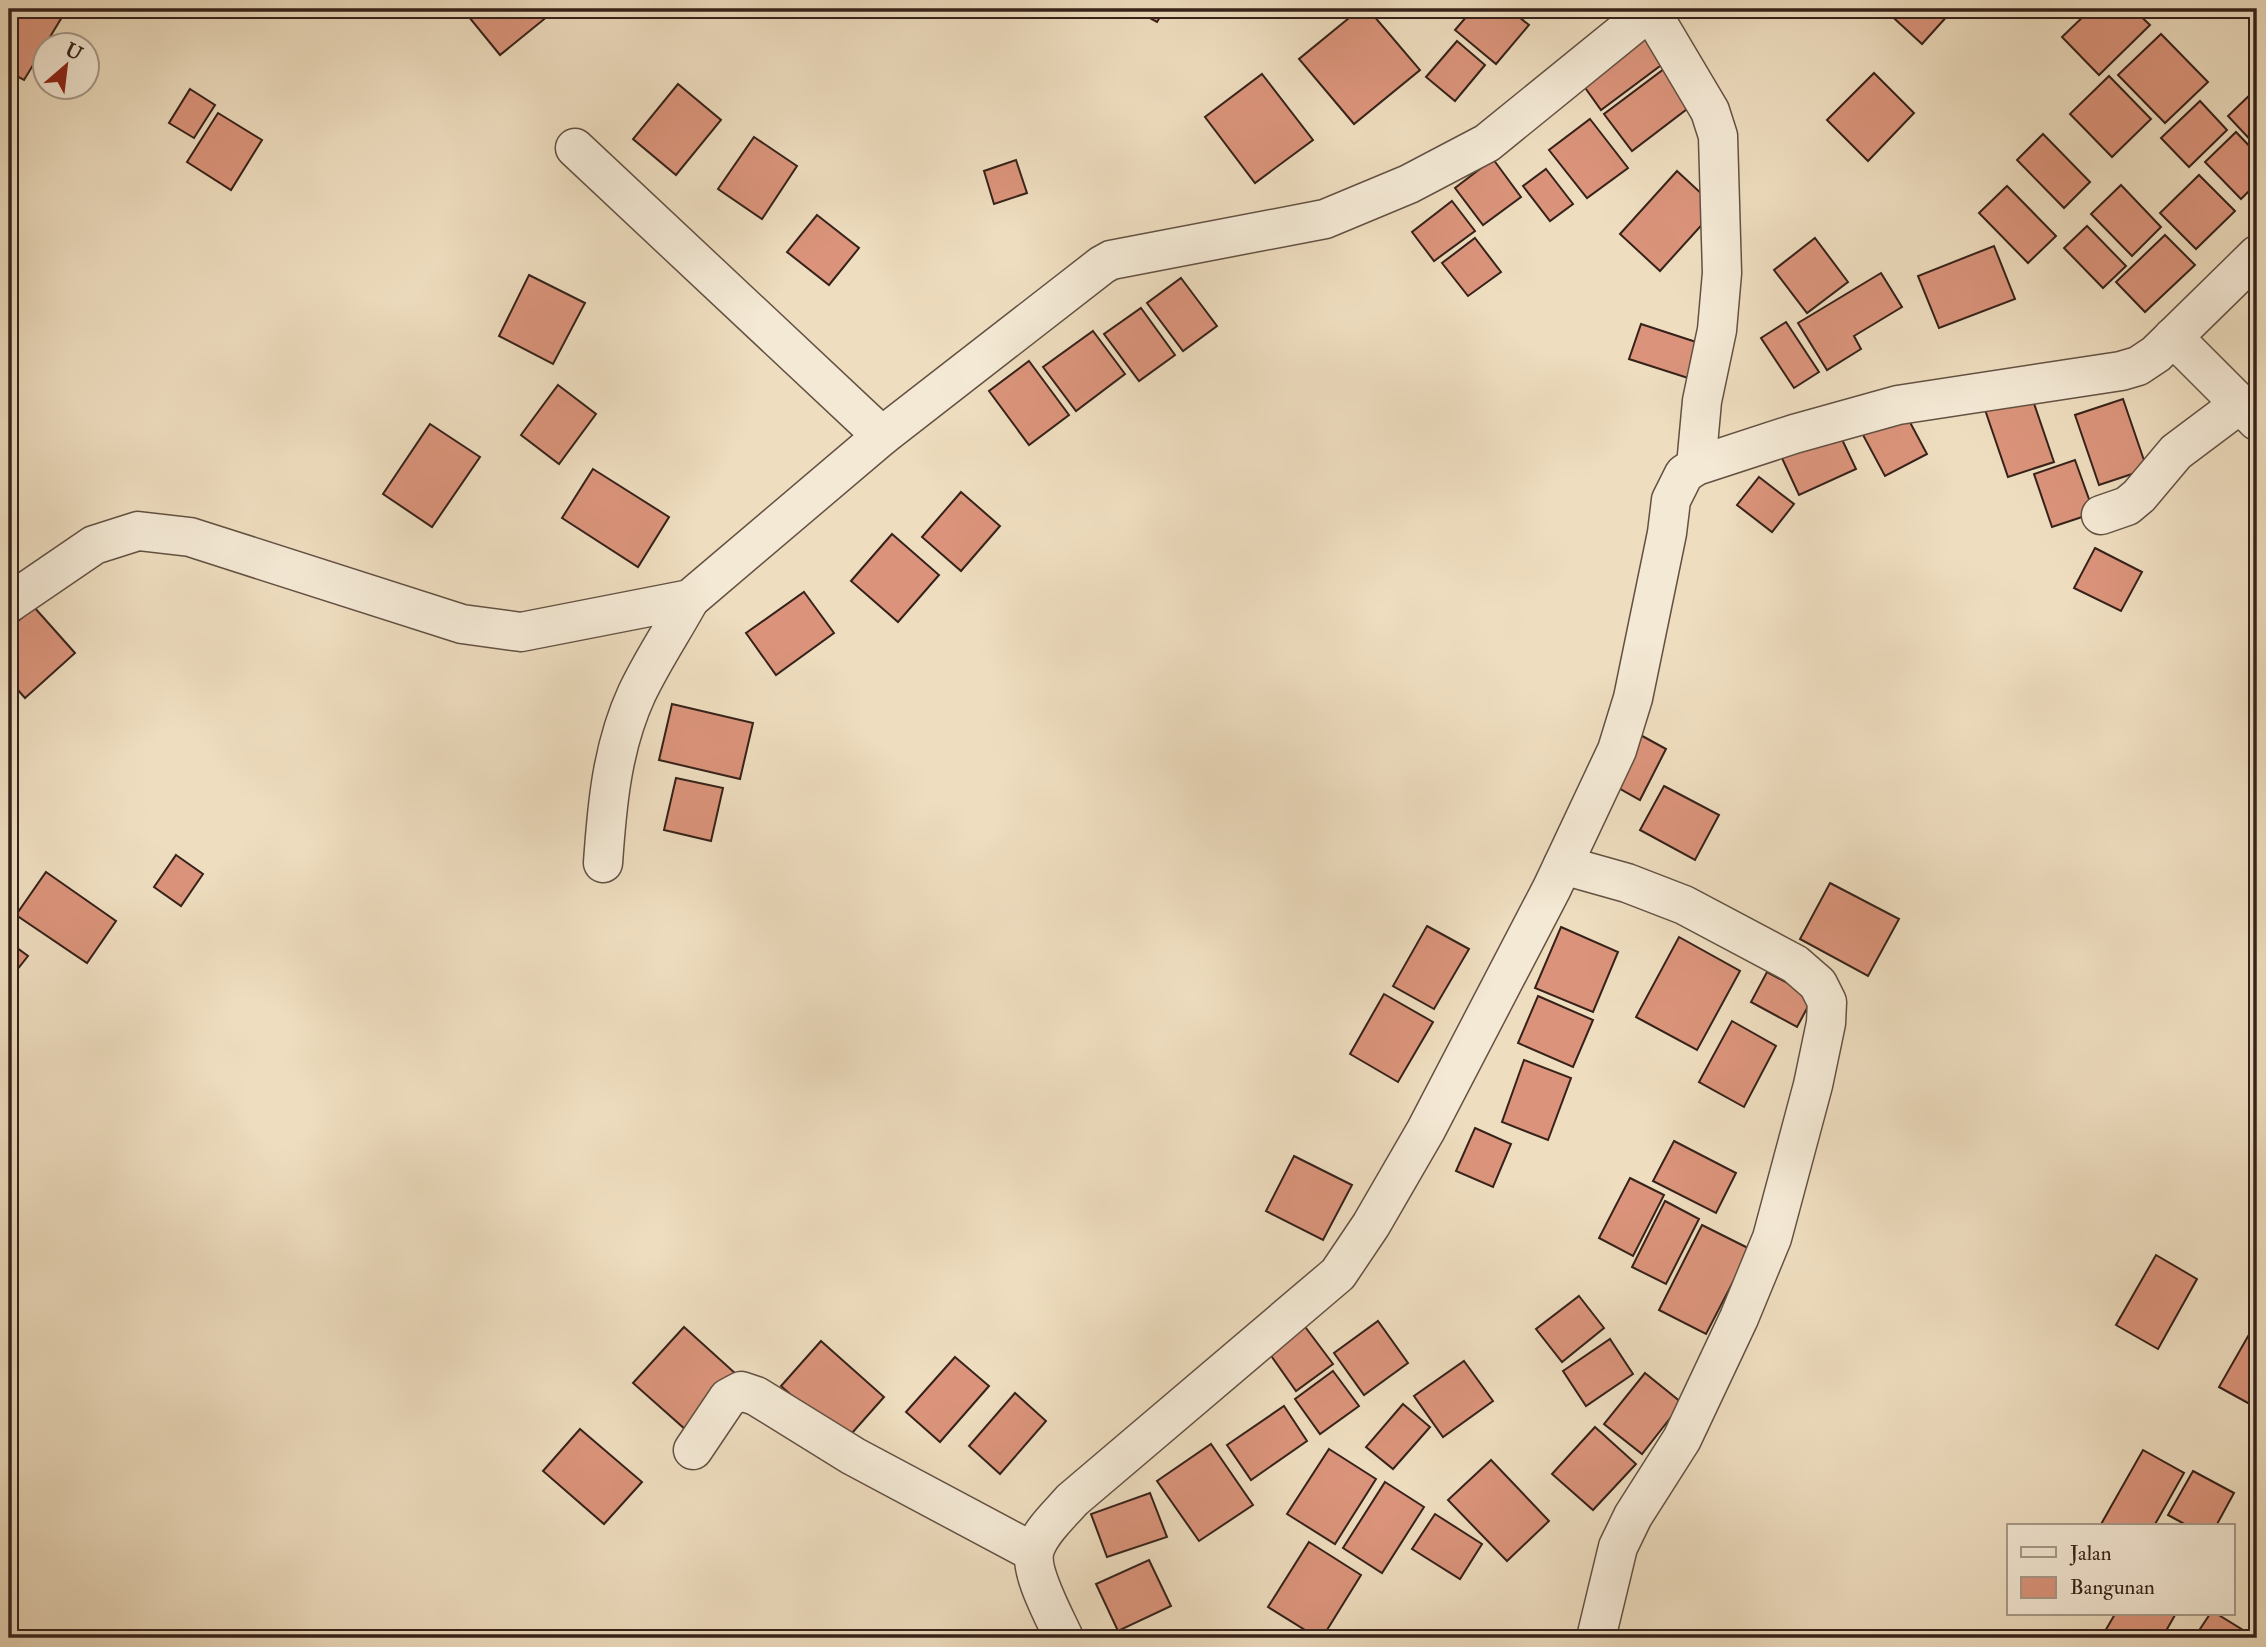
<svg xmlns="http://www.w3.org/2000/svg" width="2266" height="1647" font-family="'IM FELL Double Pica',serif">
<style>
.building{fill:#db947b;stroke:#36221a;stroke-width:2}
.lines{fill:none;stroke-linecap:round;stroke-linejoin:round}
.minor-casing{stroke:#645143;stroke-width:41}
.minor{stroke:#f4e9d5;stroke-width:38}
</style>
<rect width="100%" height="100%" fill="#eeddbf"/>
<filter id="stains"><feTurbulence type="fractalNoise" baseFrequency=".00286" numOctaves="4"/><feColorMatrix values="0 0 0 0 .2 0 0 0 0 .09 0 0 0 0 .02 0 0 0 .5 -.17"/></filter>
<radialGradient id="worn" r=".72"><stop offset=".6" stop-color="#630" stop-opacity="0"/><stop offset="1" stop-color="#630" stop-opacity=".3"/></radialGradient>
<g class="building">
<polygon points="9,9 48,9 62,17 24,80 9,72"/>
<polygon points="467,9 541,9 548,16 500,55 464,11"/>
<polygon points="1133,9 1165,9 1157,22"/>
<polygon points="1360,9 1368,9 1420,70 1354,124 1299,59"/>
<polygon points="1473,9 1509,9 1529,25 1496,64 1455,30"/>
<polygon points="1884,9 1943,9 1949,14 1922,44"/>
<polygon points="2091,9 2133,9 2150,25 2099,75 2062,37"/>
<polygon points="1647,32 1668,60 1601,110 1581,82"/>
<polygon points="2161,34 2208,82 2165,123 2118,75"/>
<polygon points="1457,41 1485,65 1455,101 1426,77"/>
<polygon points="1664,69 1691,106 1632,151 1604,114"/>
<polygon points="1874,73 1914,113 1868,161 1827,120"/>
<polygon points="1262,74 1313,140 1255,183 1205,117"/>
<polygon points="2109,76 2151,119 2112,157 2070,114"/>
<polygon points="678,84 721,120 676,175 633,139"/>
<polygon points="190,89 215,105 194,138 169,123"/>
<polygon points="2255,90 2257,92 2257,147 2228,116"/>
<polygon points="2200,101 2227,130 2189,167 2161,138"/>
<polygon points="218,113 262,140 231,190 187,162"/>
<polygon points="1590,119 1628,168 1587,198 1549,150"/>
<polygon points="2236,132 2257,154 2257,183 2241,199 2205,162"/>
<polygon points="2043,134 2090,182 2064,208 2017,160"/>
<polygon points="754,137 797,166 762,219 718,189"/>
<polygon points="1493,159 1521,197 1483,225 1455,188"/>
<polygon points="1016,160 1027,193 994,204 984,171"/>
<polygon points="1546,169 1573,204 1550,221 1523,186"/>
<polygon points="1677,171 1717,208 1660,271 1620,234"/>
<polygon points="2199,175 2235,211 2196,249 2160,213"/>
<polygon points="2121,185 2161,227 2132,256 2091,214"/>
<polygon points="2007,186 2056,236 2028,263 1979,213"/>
<polygon points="1452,201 1475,231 1434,261 1412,232"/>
<polygon points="817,215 859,248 829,285 787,252"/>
<polygon points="2087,226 2126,266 2103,288 2064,248"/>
<polygon points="2165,235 2195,265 2145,312 2116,282"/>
<polygon points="1475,238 1501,272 1468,296 1442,263"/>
<polygon points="1815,238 1848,282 1807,313 1774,270"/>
<polygon points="1994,246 2015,299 1939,328 1918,276"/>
<polygon points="1881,273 1902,307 1854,336 1861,349 1827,370 1798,323"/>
<polygon points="529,275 585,303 553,364 499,336"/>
<polygon points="1181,278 1217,326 1183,351 1147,303"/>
<polygon points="1141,308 1175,355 1139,381 1104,334"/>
<polygon points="1786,322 1819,372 1794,388 1761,338"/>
<polygon points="1641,324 1699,343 1688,378 1629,359"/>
<polygon points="1093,331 1125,374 1076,411 1043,367"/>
<polygon points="1029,361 1069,415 1029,445 989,391"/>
<polygon points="558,385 596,414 559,464 521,435"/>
<polygon points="2028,386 2054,462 2008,477 1982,401"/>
<polygon points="2123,399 2147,469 2099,485 2075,415"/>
<polygon points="1905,413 1927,454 1885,476 1863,435"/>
<polygon points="430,424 480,457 432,527 383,494"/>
<polygon points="1838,431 1856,469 1799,495 1781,456"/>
<polygon points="2075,460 2094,513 2052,527 2034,474"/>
<polygon points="593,469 669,517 638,567 562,518"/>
<polygon points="1759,477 1794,504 1772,532 1737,505"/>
<polygon points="961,492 1000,526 961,571 922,537"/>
<polygon points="892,534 939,575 898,622 851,581"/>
<polygon points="2095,548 2142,572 2121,611 2074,588"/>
<polygon points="804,592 834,633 776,675 746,633"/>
<polygon points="34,607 75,653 25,698 9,680 9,629"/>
<polygon points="672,704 753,723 740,779 659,760"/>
<polygon points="1635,732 1666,749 1640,800 1608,782"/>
<polygon points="676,778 723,788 711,841 664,830"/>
<polygon points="1664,786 1719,815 1695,860 1640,830"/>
<polygon points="176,855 203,874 181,906 154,887"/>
<polygon points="46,872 116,921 87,963 16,915"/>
<polygon points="1830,883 1899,919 1868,976 1800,939"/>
<polygon points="1427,926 1469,949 1434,1009 1393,986"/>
<polygon points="1561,927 1618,952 1593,1012 1535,988"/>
<polygon points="1679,937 1740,971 1697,1050 1636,1017"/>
<polygon points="9,942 28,956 9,980"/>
<polygon points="1767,972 1813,997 1797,1027 1751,1002"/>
<polygon points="1384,994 1433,1022 1398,1082 1350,1054"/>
<polygon points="1538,996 1593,1020 1573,1067 1518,1043"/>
<polygon points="1732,1021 1776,1046 1744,1107 1699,1082"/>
<polygon points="1524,1060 1571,1078 1548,1140 1502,1122"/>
<polygon points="1475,1128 1511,1144 1493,1187 1456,1171"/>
<polygon points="1674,1141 1736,1173 1716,1213 1653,1181"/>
<polygon points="1294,1156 1352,1185 1323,1240 1266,1211"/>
<polygon points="1630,1178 1664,1195 1633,1256 1599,1238"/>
<polygon points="1665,1201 1699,1219 1666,1284 1632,1267"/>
<polygon points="1702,1225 1750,1249 1706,1334 1659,1310"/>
<polygon points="2156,1255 2197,1279 2158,1349 2116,1325"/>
<polygon points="1579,1296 1604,1328 1562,1362 1536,1329"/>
<polygon points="1378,1321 1408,1363 1364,1395 1334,1353"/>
<polygon points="1303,1324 1333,1364 1296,1391 1267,1350"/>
<polygon points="2255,1324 2257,1325 2257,1408 2219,1387"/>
<polygon points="684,1327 736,1374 686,1430 633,1383"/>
<polygon points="1610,1339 1633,1374 1586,1406 1563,1371"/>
<polygon points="821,1341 884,1397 844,1442 781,1386"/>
<polygon points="955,1357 989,1386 940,1442 906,1412"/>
<polygon points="1464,1361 1493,1401 1443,1437 1414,1396"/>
<polygon points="1333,1371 1359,1406 1320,1434 1295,1399"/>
<polygon points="1645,1373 1682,1403 1642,1454 1604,1424"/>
<polygon points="1015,1393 1046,1421 1000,1474 969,1446"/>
<polygon points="1403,1404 1430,1427 1393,1469 1366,1447"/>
<polygon points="1284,1406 1307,1441 1251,1480 1227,1445"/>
<polygon points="1595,1427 1636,1464 1593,1510 1552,1474"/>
<polygon points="580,1429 642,1482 604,1524 543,1471"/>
<polygon points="1211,1444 1253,1505 1199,1541 1157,1481"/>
<polygon points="1329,1449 1376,1479 1335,1544 1287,1514"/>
<polygon points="2143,1450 2184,1473 2154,1526 2100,1526"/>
<polygon points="1491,1460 1549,1521 1507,1561 1448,1500"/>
<polygon points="2193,1471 2234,1493 2216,1526 2188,1526 2168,1515"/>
<polygon points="1385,1482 1424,1507 1382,1573 1343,1548"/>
<polygon points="1150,1493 1167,1537 1107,1557 1091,1514"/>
<polygon points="1435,1514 1482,1544 1460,1579 1412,1549"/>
<polygon points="1309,1542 1361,1575 1322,1638 1318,1638 1268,1607"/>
<polygon points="1149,1560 1171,1606 1118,1631 1096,1584"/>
<polygon points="2115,1614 2172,1614 2175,1615 2162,1638 2101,1638"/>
<polygon points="2210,1614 2217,1614 2256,1638 2194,1638"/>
</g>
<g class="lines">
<defs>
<g id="minor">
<polyline points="1650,10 1710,111 1718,136 1722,273 1717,330 1702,401 1696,466"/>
<polyline points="575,148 882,436"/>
<polyline points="2173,337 2257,421"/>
<polyline points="2101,515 2127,506 2139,496 2176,452 2240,404"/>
<polyline points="9,603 94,545 138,531 190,537 462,624 521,632 690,599 882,436 1102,265 1111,260 1325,219 1409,184 1487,143 1652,9"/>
<path d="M 603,863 C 607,805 612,747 637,693 C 652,661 673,630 690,599"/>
<polyline points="1563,865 1627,883 1684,905 1795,964 1818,984 1827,1002 1826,1023 1813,1085 1772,1238 1739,1318 1682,1439 1633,1516 1618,1547 1596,1638"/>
<polyline points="693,1450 728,1398 741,1391 756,1396 853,1456 1033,1552"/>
<path d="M 1064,1638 C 1055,1618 1028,1570 1035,1549 C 1041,1531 1059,1515 1072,1500 L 1338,1274 L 1371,1225 L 1426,1130 L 1552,888 L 1617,750 L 1633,698 L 1667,533 L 1671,500 L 1684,474 L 1696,466 L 1794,434 L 1898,405 L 2121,371 L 2138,366 L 2156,354 L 2257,255"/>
</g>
</defs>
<use href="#minor" class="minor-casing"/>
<use href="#minor" class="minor"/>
</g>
<rect width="2266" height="1647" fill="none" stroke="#eeddbf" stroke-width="35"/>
<rect x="10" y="10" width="2245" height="1626" fill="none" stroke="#36221a" stroke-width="3.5"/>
<rect x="18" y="18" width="2231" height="1612" fill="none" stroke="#36221a" stroke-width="2"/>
<rect x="2007" y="1524" width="228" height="91" fill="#f4e9d5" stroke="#a8998a" stroke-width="2"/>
<rect x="2021" y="1547" width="35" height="10" fill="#f4e9d5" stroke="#a8998a" stroke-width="2"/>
<text x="2070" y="1560" font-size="21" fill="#36221a">Jalan</text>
<rect x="2021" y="1577" width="35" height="21" fill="#db947b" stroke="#a8998a" stroke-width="2"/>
<text x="2070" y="1594" font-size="21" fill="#36221a">Bangunan</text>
<g transform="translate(66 66) rotate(28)"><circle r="33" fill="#f4e9d5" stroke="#a8998a" stroke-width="2"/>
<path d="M0-5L12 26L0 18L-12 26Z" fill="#8f2418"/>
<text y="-10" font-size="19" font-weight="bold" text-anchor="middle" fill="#36221a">U</text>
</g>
<rect width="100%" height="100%" filter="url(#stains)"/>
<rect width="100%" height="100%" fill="url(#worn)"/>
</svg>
